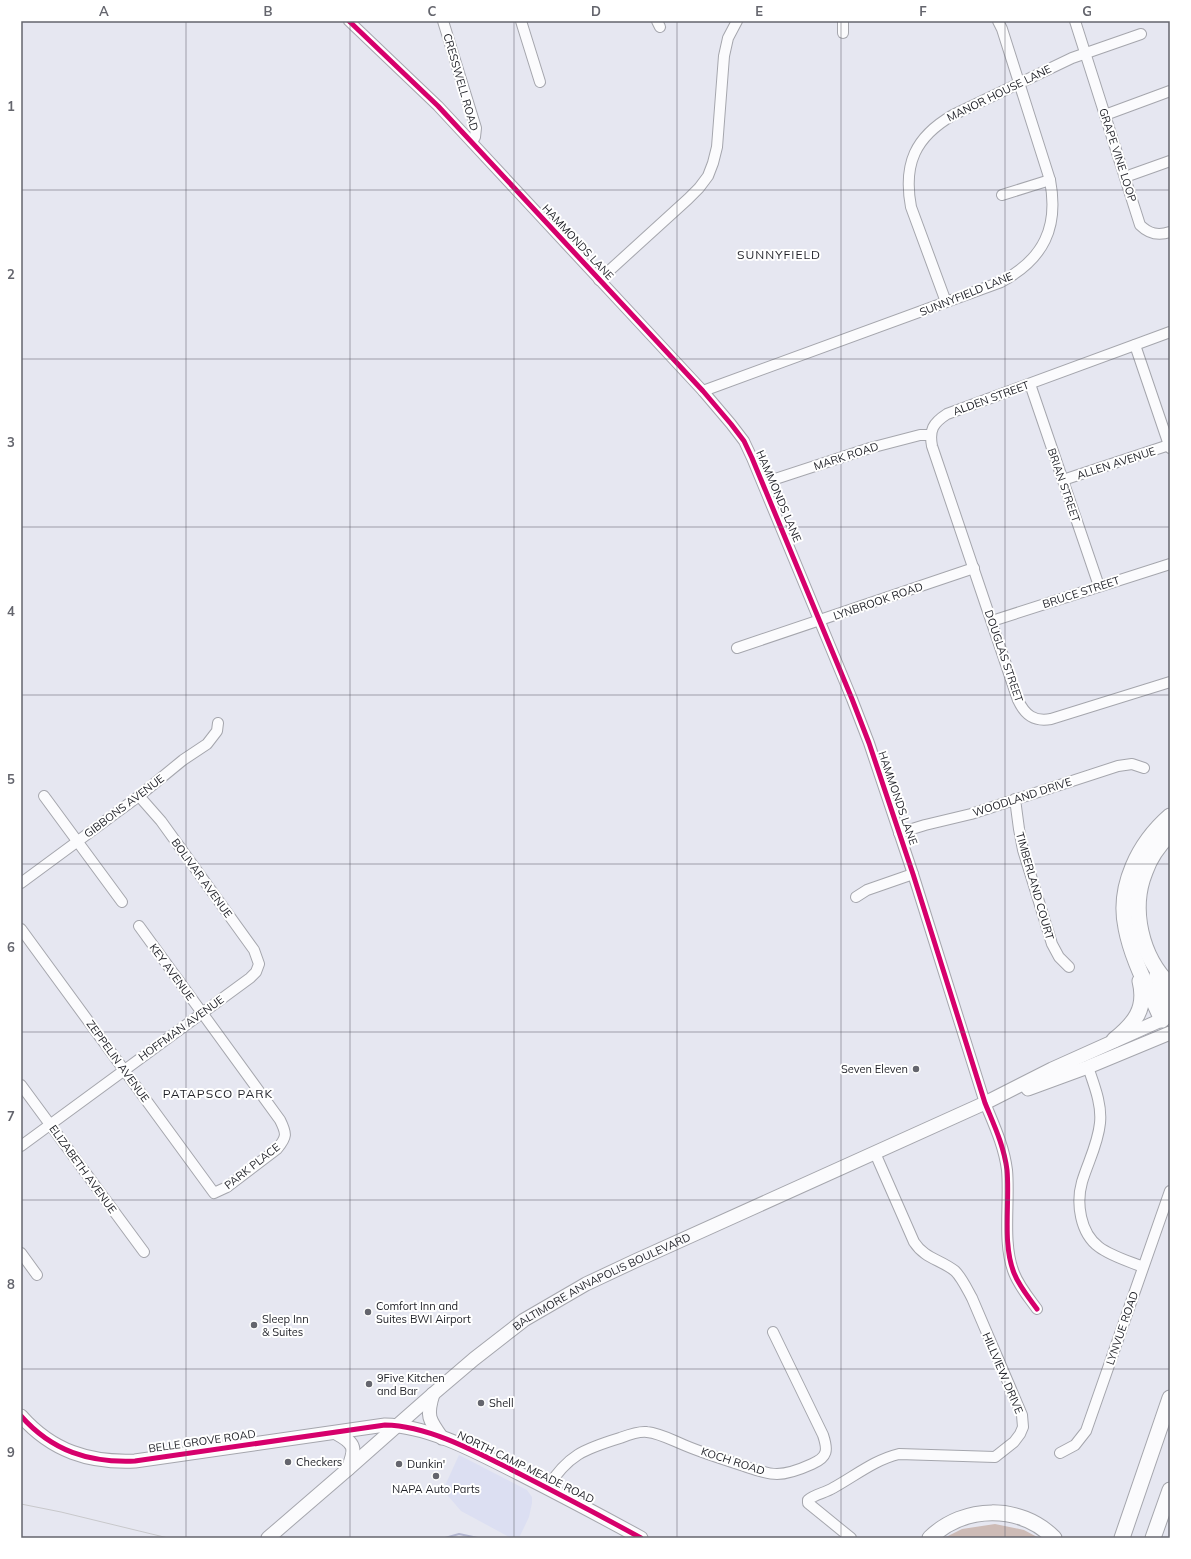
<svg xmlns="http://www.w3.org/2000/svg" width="1191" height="1559" font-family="Mulish,sans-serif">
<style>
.built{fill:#dcdff2}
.forest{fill:#cdbbb6}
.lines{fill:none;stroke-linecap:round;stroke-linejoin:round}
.stream{stroke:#b5b8d2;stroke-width:2}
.minor-casing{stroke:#a5a6ad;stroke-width:12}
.major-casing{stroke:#a5a6ad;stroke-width:15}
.highway-casing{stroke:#a5a6ad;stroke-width:17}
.minor{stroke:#fbfbfd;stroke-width:10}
.major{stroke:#fbfbfd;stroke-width:13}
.highway{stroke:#fbfbfd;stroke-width:15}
.tram{stroke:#c8c8cb;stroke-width:1}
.cycleway-casing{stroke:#fff;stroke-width:8}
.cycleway{stroke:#d6006c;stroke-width:5}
.grid{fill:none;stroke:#64656d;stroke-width:1;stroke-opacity:0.55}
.poi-dot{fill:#64656d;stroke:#fff;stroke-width:1.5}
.labels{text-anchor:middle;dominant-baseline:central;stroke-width:4;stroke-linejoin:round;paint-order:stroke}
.street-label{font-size:11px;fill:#1e1f26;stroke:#fff}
.poi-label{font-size:11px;fill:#1e1f26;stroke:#fff;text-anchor:start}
.neighbourhood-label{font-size:12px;letter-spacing:1px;fill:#1e1f26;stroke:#fff}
.neatline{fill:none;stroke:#64656d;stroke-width:1.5}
.grid-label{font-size:13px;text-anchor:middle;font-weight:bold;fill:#64656d}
</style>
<rect width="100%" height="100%" fill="#e6e7f1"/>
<polygon class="built" points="459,1455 527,1490 532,1497 532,1503 529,1517 519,1538 511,1538 461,1511 443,1490"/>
<polygon class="forest" points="995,1524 1024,1530 1039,1538 944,1538 962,1529"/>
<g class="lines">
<polyline class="stream" points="445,1538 459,1534 478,1538"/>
<defs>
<g id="minor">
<path d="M 349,21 L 438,106 L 703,391 L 731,424 L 744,441 L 752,458 L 852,699 L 869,743 L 913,874 L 985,1103 C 994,1125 1004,1146 1007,1170 C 1010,1202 1002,1243 1014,1273 C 1019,1286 1029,1298 1037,1309"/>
<polyline points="443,21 476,128 475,137 472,142"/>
<polyline points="521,21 540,82"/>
<polyline points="657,21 660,27"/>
<polyline points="843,21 843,33"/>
<path d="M 1075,21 L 1140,225 C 1149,234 1158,236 1170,232"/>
<polyline points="1105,115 1170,91"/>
<polyline points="1125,177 1170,161"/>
<polyline points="1002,195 1050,180"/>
<polyline points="599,280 688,199 699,188 708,176 713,163 717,147 724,56 728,38 737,21"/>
<path d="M 946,302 L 911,207 C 903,164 915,137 953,115 L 1072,58 L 1141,34"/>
<path d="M 1170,332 L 947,414 C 933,423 929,430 932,446 L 1018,700 C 1025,715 1034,722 1051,719 L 1170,682"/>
<polyline points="1135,345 1170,448"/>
<polyline points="1030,384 1099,586"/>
<path d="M 703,391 L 1001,282 C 1044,259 1059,227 1050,180 L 1002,29 L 998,21"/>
<polyline points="1063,480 1169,445"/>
<polyline points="763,483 870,448 920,435 930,435"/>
<polyline points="992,621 1170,564"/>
<polyline points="737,648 974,568"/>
<polyline points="44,796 122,902"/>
<polyline points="1015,799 1019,829 1023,850 1052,944 1059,957 1069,967"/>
<polyline points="899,833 925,825 971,814 1118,766 1132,764 1144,768"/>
<polyline points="21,883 139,796 183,760 207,744 217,731 218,723"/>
<polyline points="856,897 867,890 913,874"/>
<path d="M 21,929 L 214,1193 L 227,1187 L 277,1149 C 287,1137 287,1134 280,1120 L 139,926"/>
<path d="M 1088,1067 C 1094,1085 1102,1104 1100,1123 C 1098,1144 1088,1162 1082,1182 C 1076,1203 1080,1233 1099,1247 C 1111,1256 1128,1261 1143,1267"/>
<polyline points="21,1085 144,1252"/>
<polyline points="21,1146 250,978 256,972 259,964 254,950 161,821 139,796"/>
<polyline points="21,1253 37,1275"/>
<polyline points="1060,1453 1075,1445 1086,1431 1170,1191"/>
<path d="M 547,1488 C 568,1455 584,1449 620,1438 C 628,1435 638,1431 647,1432 C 659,1433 672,1440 684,1445 C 703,1453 722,1459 741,1465 C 753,1469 765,1474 777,1474 C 789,1474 801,1469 812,1464 C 828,1457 828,1450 823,1435 L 773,1332"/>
<path d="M 851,1538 L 808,1503 L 808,1500 C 815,1494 825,1493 833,1488 C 855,1476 874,1460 899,1454 L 995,1457 L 1014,1442 L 1020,1434 L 1023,1427 L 1022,1415 L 972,1298 C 967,1289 962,1278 955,1271 C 940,1259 925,1259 914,1242 L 875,1153"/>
</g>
<g id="major">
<polyline points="1028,1089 1088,1067 1170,1033"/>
<path d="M 433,1394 C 426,1416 429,1420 442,1438"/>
<path d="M 21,1416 C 52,1451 89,1463 135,1461 L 385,1425 C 431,1426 480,1454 520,1474 C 561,1495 601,1516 641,1538"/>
<path d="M 336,1433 C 356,1444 356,1448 348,1469"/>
<path id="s1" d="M 268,1538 L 348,1469 L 433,1394 L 474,1359 L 524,1320 L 586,1284 L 635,1261 L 985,1103 L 1052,1069 L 1170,1016"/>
</g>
<g id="highway">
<path d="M 1170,834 C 1159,845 1150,857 1145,872 C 1130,909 1141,957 1170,985"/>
<polyline points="1157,975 1170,1007"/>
<path d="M 1162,1020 C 1149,990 1132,960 1126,928 C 1117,886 1139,843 1170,816"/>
<path d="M 1114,1040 C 1134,1024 1147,1009 1140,981"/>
<path d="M 930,1538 C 964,1505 1020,1504 1054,1538"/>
<polyline points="1122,1538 1170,1398"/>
<polyline points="1153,1538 1170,1490"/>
</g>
</defs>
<use href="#minor" class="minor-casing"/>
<use href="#major" class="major-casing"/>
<use href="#highway" class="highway-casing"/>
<use href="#minor" class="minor"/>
<use href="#major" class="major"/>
<use href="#highway" class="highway"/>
<polyline class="tram" points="21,1504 61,1512 168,1538"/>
<defs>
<g id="cycleway">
<path d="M 349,21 L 438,106 L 703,391 L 731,424 L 744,441 L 752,458 L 852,699 L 869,743 L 913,874 L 985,1103 C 994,1125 1004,1146 1007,1170 C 1010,1202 1002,1243 1014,1273 C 1019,1286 1029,1298 1037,1309"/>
<path d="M 21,1416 C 52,1451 89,1463 135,1461 L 385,1425 C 431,1426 480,1454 520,1474 C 561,1495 601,1516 641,1538"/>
</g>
</defs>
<use href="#cycleway" class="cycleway-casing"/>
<use href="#cycleway" class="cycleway"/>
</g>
<path class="grid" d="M 186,21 L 186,1538M 350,21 L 350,1538M 514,21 L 514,1538M 677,21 L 677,1538M 841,21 L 841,1538M 1005,21 L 1005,1538M 21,190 L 1170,190M 21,359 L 1170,359M 21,527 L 1170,527M 21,695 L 1170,695M 21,864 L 1170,864M 21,1032 L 1170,1032M 21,1200 L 1170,1200M 21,1369 L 1170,1369"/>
<g class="poi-dot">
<circle cx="916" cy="1069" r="4"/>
<circle cx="368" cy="1312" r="4"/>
<circle cx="254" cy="1325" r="4"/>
<circle cx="369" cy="1384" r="4"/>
<circle cx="481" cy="1403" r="4"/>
<circle cx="288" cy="1462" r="4"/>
<circle cx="399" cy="1464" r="4"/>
<circle cx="436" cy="1476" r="4"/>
</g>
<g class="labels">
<g class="street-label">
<text transform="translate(461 82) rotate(74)">CRESSWELL ROAD</text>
<text transform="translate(999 93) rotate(-26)">MANOR HOUSE LANE</text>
<text transform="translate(1118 155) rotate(72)">GRAPE VINE LOOP</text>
<text transform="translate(578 242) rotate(47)">HAMMONDS LANE</text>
<text transform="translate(966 294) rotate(-22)">SUNNYFIELD LANE</text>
<text transform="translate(991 398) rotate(-20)">ALDEN STREET</text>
<text transform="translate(846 456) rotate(-18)">MARK ROAD</text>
<text transform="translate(1116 463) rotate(-18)">ALLEN AVENUE</text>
<text transform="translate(1064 485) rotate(71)">BRIAN STREET</text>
<text transform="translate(779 496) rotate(67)">HAMMONDS LANE</text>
<text transform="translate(1081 592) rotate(-18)">BRUCE STREET</text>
<text transform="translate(878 601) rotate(-19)">LYNBROOK ROAD</text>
<text transform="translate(1004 656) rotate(71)">DOUGLAS STREET</text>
<text transform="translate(1022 797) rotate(-18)">WOODLAND DRIVE</text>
<text transform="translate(898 798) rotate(71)">HAMMONDS LANE</text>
<text transform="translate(124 806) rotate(-37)">GIBBONS AVENUE</text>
<text transform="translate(202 878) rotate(54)">BOLIVAR AVENUE</text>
<text transform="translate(1035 886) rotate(74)">TIMBERLAND COURT</text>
<text transform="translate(172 972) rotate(54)">KEY AVENUE</text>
<text transform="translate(181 1028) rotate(-36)">HOFFMAN AVENUE</text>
<text transform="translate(118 1061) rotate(54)">ZEPPELIN AVENUE</text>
<text transform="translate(252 1166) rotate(-38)">PARK PLACE</text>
<text transform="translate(83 1169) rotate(54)">ELIZABETH AVENUE</text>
<text stroke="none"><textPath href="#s1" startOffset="423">BALTIMORE ANNAPOLIS BOULEVARD</textPath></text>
<text transform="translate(1122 1328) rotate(-71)">LYNVUE ROAD</text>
<text transform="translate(1003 1373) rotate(67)">HILLVIEW DRIVE</text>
<text transform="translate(202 1441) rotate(-8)">BELLE GROVE ROAD</text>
<text transform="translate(733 1461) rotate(18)">KOCH ROAD</text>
<text transform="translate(526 1467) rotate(26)">NORTH CAMP MEADE ROAD</text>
</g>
<g class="poi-label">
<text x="908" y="1069" text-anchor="end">Seven Eleven</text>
<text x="376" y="1306">Comfort Inn and<tspan x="376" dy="13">Suites BWI Airport</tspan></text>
<text x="262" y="1319">Sleep Inn<tspan x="262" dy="13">&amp; Suites</tspan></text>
<text x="377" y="1378">9Five Kitchen<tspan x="377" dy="13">and Bar</tspan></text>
<text x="489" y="1403">Shell</text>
<text x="296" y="1462">Checkers</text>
<text x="407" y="1464">Dunkin'</text>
<text x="436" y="1489" text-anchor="middle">NAPA Auto Parts</text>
</g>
<g class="neighbourhood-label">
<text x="779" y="254">SUNNYFIELD</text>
<text x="218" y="1093">PATAPSCO PARK</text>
</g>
</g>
<rect width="1191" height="1559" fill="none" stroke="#ffffff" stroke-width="44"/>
<rect x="22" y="22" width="1147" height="1515" class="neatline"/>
<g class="grid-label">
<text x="104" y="16">A</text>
<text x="268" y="16">B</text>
<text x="432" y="16">C</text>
<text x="596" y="16">D</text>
<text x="759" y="16">E</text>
<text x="923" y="16">F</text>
<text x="1087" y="16">G</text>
<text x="11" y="111">1</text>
<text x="11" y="279">2</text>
<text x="11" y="447">3</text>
<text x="11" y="616">4</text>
<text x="11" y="784">5</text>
<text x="11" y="952">6</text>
<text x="11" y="1121">7</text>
<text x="11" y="1289">8</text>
<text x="11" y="1457">9</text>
</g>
</svg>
